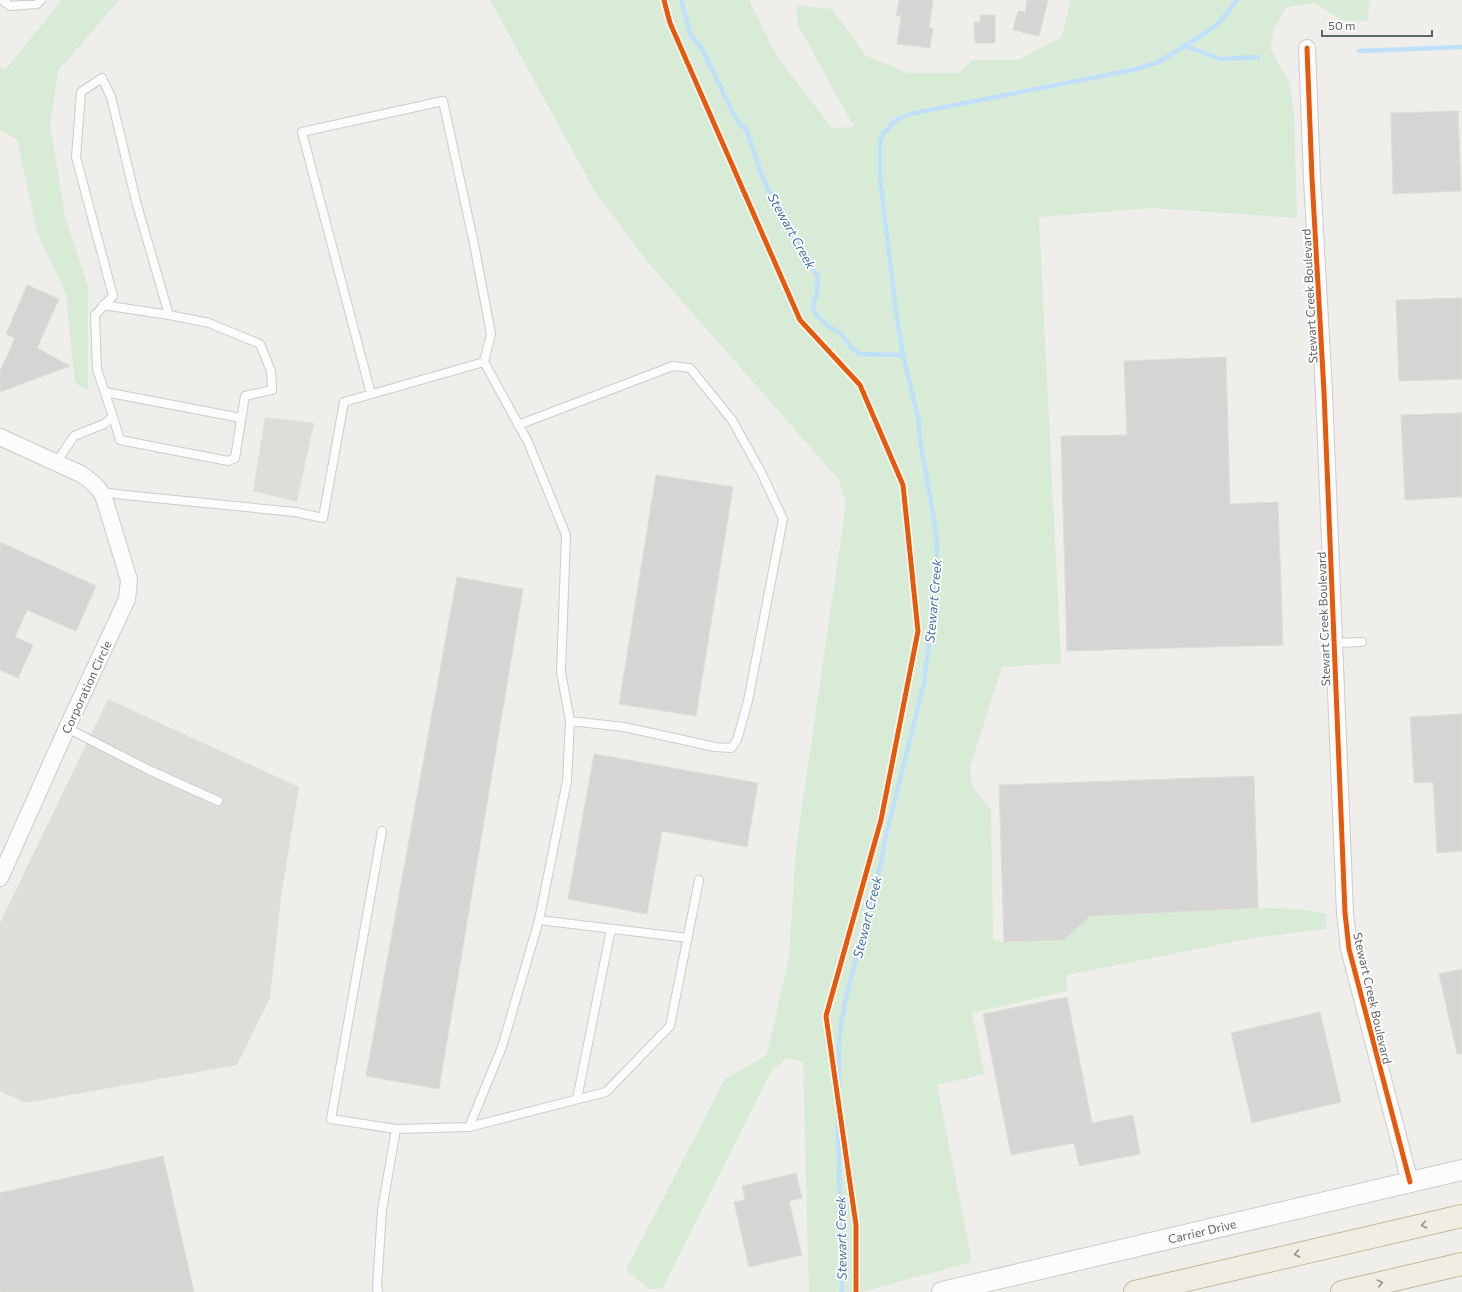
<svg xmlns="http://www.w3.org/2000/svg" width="1462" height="1292" font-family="Commissioner,sans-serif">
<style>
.industrial{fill:#dfddda}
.green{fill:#d8ebd6}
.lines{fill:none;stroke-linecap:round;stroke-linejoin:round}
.stream{stroke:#bfe0f9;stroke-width:4.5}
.building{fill:#d6d5d3;stroke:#deddd9}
.service-casing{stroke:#cbcccc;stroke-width:10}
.minor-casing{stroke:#cbcccc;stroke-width:18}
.tertiary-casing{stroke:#cbcccc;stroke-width:22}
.motorway-casing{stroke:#c8b996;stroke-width:24}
.service{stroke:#fdfcfc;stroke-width:8}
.minor{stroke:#fdfcfc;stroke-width:16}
.tertiary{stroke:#fdfcfc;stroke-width:20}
.motorway{stroke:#f0ede3;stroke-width:22}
.cycleway-casing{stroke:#fff;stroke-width:8}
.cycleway{stroke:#e8590c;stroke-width:5}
.oneway{stroke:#929393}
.labels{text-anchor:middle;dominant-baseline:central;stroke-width:3.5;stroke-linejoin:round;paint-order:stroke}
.street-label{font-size:12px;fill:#5f6368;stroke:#fff}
.water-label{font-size:13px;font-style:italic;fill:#4174aa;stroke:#fff}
</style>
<rect width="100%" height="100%" fill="#efeeea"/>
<g class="industrial">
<polygon points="265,417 314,423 297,502 253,491"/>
<polygon points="108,699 299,787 281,897 270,998 237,1065 26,1103 0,1091 0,923"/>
</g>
<g class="green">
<polygon points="62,0 119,0 58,71 50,125 65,216 88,287 88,391 75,383 66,294 37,232 17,139 0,131 0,68 5,70"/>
<polygon points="490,0 749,0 776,55 832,128 854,127 798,25 796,5 832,9 865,55 908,73 958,73 972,60 1018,60 1062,37 1071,0 1366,0 1370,2 1367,21 1342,20 1314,3 1286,7 1274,29 1270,48 1289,82 1294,113 1297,218 1151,208 1039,217 1061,663 1002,667 970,767 972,787 991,809 993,940 1004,942 1064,940 1090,916 1258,908 1300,909 1327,914 1326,929 1252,938 1066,975 1067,991 972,1013 984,1074 937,1085 972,1262 861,1292 809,1292 803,1062 787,1058 772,1070 663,1288 649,1289 626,1270 725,1079 767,1055 789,957 796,848 846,504 839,480 645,259 593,188"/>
</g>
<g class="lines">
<g class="stream">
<polyline points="681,0 690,34 701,47 731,109 737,120 747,131 763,179 788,226 818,277 817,295 814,300 813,307 816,315 828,326 840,333 850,346 860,354 903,355"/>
<polyline points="1185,46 1221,59 1258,57"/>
<polyline points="1359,51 1462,47"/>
<polyline points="842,1292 838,1123 839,1047 841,1024 846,997 882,858 885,840 924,683 936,587 937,542 933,514 921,446 918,417 903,355 896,311 880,178 880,145 881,139 884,133 893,123 898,119 910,114 1132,70 1157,63 1207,32 1217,25 1237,0"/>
</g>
</g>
<g class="building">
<polygon points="899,0 933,0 929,28 933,28 930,48 897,44 901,16 896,16"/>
<polygon points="1027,0 1048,0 1039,36 1013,30 1018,11 1025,12"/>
<polygon points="980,15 995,15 995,43 975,43 974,22 980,22"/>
<polygon points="1458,111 1461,191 1393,194 1391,113"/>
<polygon points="27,285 59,299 37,348 70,366 0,392 0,371 15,338 6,334"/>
<polygon points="1462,298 1462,379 1399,381 1396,300"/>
<polygon points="1226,357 1230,504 1278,502 1283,645 1067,651 1061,436 1127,435 1124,361"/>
<polygon points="1462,413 1462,497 1405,500 1401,415"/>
<polygon points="656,475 733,487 696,716 619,704"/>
<polygon points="0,542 96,586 76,631 27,610 15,637 33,645 18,678 0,670"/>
<polygon points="457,577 523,589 439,1089 366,1076"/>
<polygon points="1462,714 1462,851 1437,853 1433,782 1414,783 1410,717"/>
<polygon points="594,754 758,783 747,847 662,831 647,914 568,899"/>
<polygon points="1254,776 1258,908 1090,916 1064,940 1004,942 999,785"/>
<polygon points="1462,969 1462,1054 1457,1054 1439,974"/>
<polygon points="1067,997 1092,1123 1133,1115 1140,1154 1079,1166 1074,1143 1011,1155 983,1014"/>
<polygon points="1320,1012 1341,1102 1252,1123 1231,1033"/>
<polygon points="163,1156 194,1292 0,1292 0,1193"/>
<polygon points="796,1173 802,1198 789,1201 802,1255 749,1267 734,1202 745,1200 742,1186"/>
</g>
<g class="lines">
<defs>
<g id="service">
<polyline points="2,0 10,6 37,4 41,0"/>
<polyline points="103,305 169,315"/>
<polyline points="105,392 241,418"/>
<polyline points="371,394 302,132 443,101 474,244 491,334 484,362"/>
<polyline points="518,425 673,366 690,368 732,420 761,472 783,519 748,701 737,740 731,748 715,747 624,727 570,721"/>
<polyline points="56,463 74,436 104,424 113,417 97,369 95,315 113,296 76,157 81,92 102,78 111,97 137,205 169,315 209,323 260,344 271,371 272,390 245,396 235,458 228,461 120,440 113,417"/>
<polyline points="101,492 125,495 295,512 323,518 344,402 484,362 528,442 566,535 561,672 570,721 567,781 539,920 502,1047 469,1127 396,1129 382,1210 377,1287 378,1292"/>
<polyline points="1334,643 1362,642"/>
<polyline points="67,728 149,770 218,801"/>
<polyline points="382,831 331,1119 396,1129"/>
<polyline points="539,920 688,938"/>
<polyline points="577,1099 611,929"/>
<polyline points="469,1127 606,1092 670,1026 699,880"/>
</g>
<g id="minor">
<polyline points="1307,48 1312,178 1324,392 1345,913 1349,949 1410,1182"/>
<path d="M 0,437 L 81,474 C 91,481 99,487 104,498 L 129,580 L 127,599 L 67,728 L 0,878"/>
</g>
<g id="tertiary">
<path id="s1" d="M 942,1292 L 1462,1170"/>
</g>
<g id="motorway">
<polyline points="1135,1292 1462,1216"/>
<polyline points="1342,1292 1462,1264"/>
</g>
</defs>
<use href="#service" class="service-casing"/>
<use href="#minor" class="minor-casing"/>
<use href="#tertiary" class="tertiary-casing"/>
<use href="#motorway" class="motorway-casing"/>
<use href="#service" class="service"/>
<use href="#minor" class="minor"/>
<use href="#tertiary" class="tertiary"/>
<use href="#motorway" class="motorway"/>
<defs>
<g id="cycleway">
<polyline points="664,0 670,23 800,320 860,385 903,485 918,631 881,820 826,1016 856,1225 856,1292"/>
<polyline points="1307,48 1312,178 1324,392 1345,913 1349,949 1410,1182"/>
</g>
</defs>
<use href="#cycleway" class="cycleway-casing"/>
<use href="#cycleway" class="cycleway"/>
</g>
<defs><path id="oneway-chevron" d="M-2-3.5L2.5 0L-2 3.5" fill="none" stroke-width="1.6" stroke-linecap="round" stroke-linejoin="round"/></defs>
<g class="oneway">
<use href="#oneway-chevron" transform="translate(1424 1225) rotate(167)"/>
<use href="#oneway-chevron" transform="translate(1297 1254) rotate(167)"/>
<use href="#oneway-chevron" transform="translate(1380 1283) rotate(-13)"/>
</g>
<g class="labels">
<g class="street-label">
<text transform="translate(1309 296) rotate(-93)">Stewart Creek Boulevard</text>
<text transform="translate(1323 619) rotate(-92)">Stewart Creek Boulevard</text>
<text transform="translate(86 687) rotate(-65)">Corporation Circle</text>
<text transform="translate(1373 998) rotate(77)">Stewart Creek Boulevard</text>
<text stroke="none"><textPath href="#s1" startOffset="267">Carrier Drive</textPath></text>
</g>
<g class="water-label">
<text transform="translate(792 231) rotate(61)">Stewart Creek</text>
<text transform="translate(933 601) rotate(-85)">Stewart Creek</text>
<text transform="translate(867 917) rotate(-76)">Stewart Creek</text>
<text transform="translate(841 1238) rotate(-91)">Stewart Creek</text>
</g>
</g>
<path d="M1322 30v6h110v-6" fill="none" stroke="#5f6368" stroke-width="2"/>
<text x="1328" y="30" font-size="12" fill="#5f6368" stroke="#ffffff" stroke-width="3" paint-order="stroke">50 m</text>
</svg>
